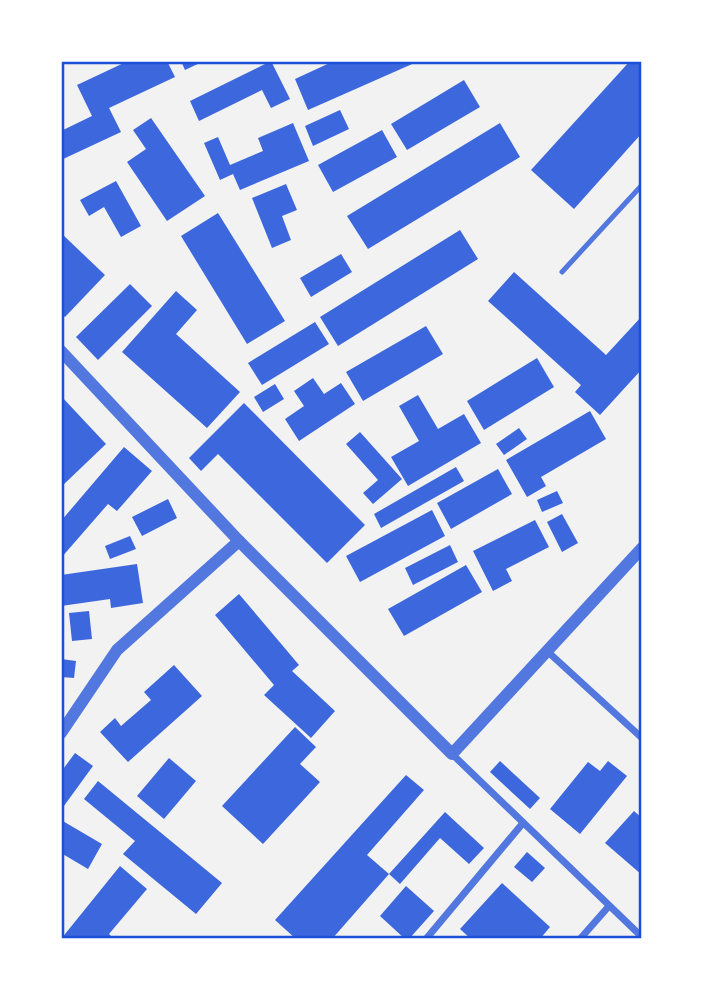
<svg xmlns="http://www.w3.org/2000/svg" width="703" height="1000" font-family="'Fira Sans Condensed',sans-serif">
<style>
.building{fill:#3d67dc}
.lines{fill:none;stroke-linecap:round;stroke-linejoin:round}
.service{stroke:#5277de;stroke-width:5}
.minor{stroke:#5277de;stroke-width:7}
.tertiary{stroke:#5277de;stroke-width:12}
.neatline{fill:none;stroke:#1d4ed8;stroke-width:2.5}
</style>
<rect width="100%" height="100%" fill="#f2f2f2"/>
<g class="building">
<polygon points="128,61 167,61 175,77 109,108 121,132 61,160 61,131 92,116 77,85"/>
<polygon points="181,61 204,61 185,70"/>
<polygon points="271,61 290,99 271,108 262,90 199,121 190,101"/>
<polygon points="334,61 419,61 308,110 295,79"/>
<polygon points="630,61 642,61 642,133 574,209 531,170"/>
<polygon points="464,80 480,107 407,150 391,124"/>
<polygon points="340,110 349,129 313,146 305,126"/>
<polygon points="151,118 205,196 167,221 127,162 146,149 133,130"/>
<polygon points="293,123 309,161 240,190 233,174 220,180 204,143 218,137 230,165 263,151 258,138"/>
<polygon points="500,123 520,157 368,249 347,216"/>
<polygon points="382,130 397,157 333,192 318,165"/>
<polygon points="116,181 141,226 121,237 104,207 89,216 80,200"/>
<polygon points="286,184 297,210 282,216 291,240 272,248 252,198"/>
<polygon points="218,213 285,321 247,344 181,236"/>
<polygon points="460,230 478,259 338,346 320,317"/>
<polygon points="61,233 105,275 65,317 61,314"/>
<polygon points="341,254 352,272 311,297 300,278"/>
<polygon points="514,272 606,355 642,316 642,369 600,415 575,392 581,385 488,301"/>
<polygon points="130,284 152,306 98,360 76,337"/>
<polygon points="176,291 197,310 176,334 240,392 207,428 122,352"/>
<polygon points="315,322 329,344 262,385 248,363"/>
<polygon points="426,326 443,354 363,401 346,372"/>
<polygon points="537,358 554,387 484,430 467,401"/>
<polygon points="313,378 324,394 341,383 355,404 299,441 285,419 304,406 294,391"/>
<polygon points="275,384 284,399 263,412 254,397"/>
<polygon points="418,395 438,429 464,414 481,443 408,486 391,457 419,441 399,406"/>
<polygon points="61,396 106,444 61,487"/>
<polygon points="244,403 365,525 327,563 218,454 201,471 189,458"/>
<polygon points="590,411 606,439 541,477 546,486 527,497 506,460"/>
<polygon points="519,428 527,439 504,455 496,444"/>
<polygon points="360,432 402,479 373,504 363,493 378,480 346,444"/>
<polygon points="124,447 152,471 117,511 108,504 61,558 61,521"/>
<polygon points="456,467 464,481 381,528 374,514"/>
<polygon points="498,469 512,494 451,529 437,503"/>
<polygon points="557,491 563,503 542,512 537,500"/>
<polygon points="168,499 177,518 142,536 132,517"/>
<polygon points="432,510 445,536 360,582 346,556"/>
<polygon points="562,514 578,543 562,552 547,522"/>
<polygon points="535,520 549,547 506,569 512,581 493,591 473,551"/>
<polygon points="130,536 136,549 110,559 105,546"/>
<polygon points="450,545 458,562 413,585 405,568"/>
<polygon points="137,564 143,603 111,608 110,599 61,606 61,575"/>
<polygon points="466,565 482,592 404,636 388,609"/>
<polygon points="239,594 299,665 292,671 335,711 311,738 264,695 274,685 215,615"/>
<polygon points="89,611 92,639 72,641 69,613"/>
<polygon points="61,659 76,661 74,678 61,677"/>
<polygon points="174,665 202,696 128,762 100,732 115,718 121,726 151,700 144,692"/>
<polygon points="295,727 316,747 300,764 320,782 263,844 222,806"/>
<polygon points="75,753 93,766 61,810 61,772"/>
<polygon points="169,758 196,781 164,819 137,796"/>
<polygon points="500,761 540,798 530,809 490,772"/>
<polygon points="608,761 627,776 580,834 550,809 588,762 600,771"/>
<polygon points="406,775 424,790 367,855 389,874 332,939 296,939 275,920"/>
<polygon points="98,781 222,883 196,914 123,854 135,841 84,799"/>
<polygon points="634,811 642,818 642,875 605,843"/>
<polygon points="445,812 484,848 469,864 440,838 400,884 389,874"/>
<polygon points="61,820 102,844 88,869 61,853"/>
<polygon points="527,852 545,868 532,882 514,867"/>
<polygon points="120,866 147,889 109,934 114,939 61,939"/>
<polygon points="502,883 550,927 540,939 471,939 460,929"/>
<polygon points="406,886 434,911 409,939 405,939 380,916"/>
</g>
<g class="lines">
<polyline class="service" points="562,272 642,185"/>
<g class="minor">
<polyline points="547,651 642,738"/>
<polyline points="452,754 642,937"/>
<polyline points="426,939 523,823"/>
<polyline points="580,939 609,906"/>
</g>
<g class="tertiary">
<polyline points="61,351 239,541 452,754 642,548"/>
<polyline points="61,733 117,650 239,541"/>
</g>
</g>
<rect width="703" height="1000" fill="none" stroke="#ffffff" stroke-width="126"/>
<rect x="63" y="63" width="577" height="874" class="neatline"/>
</svg>
